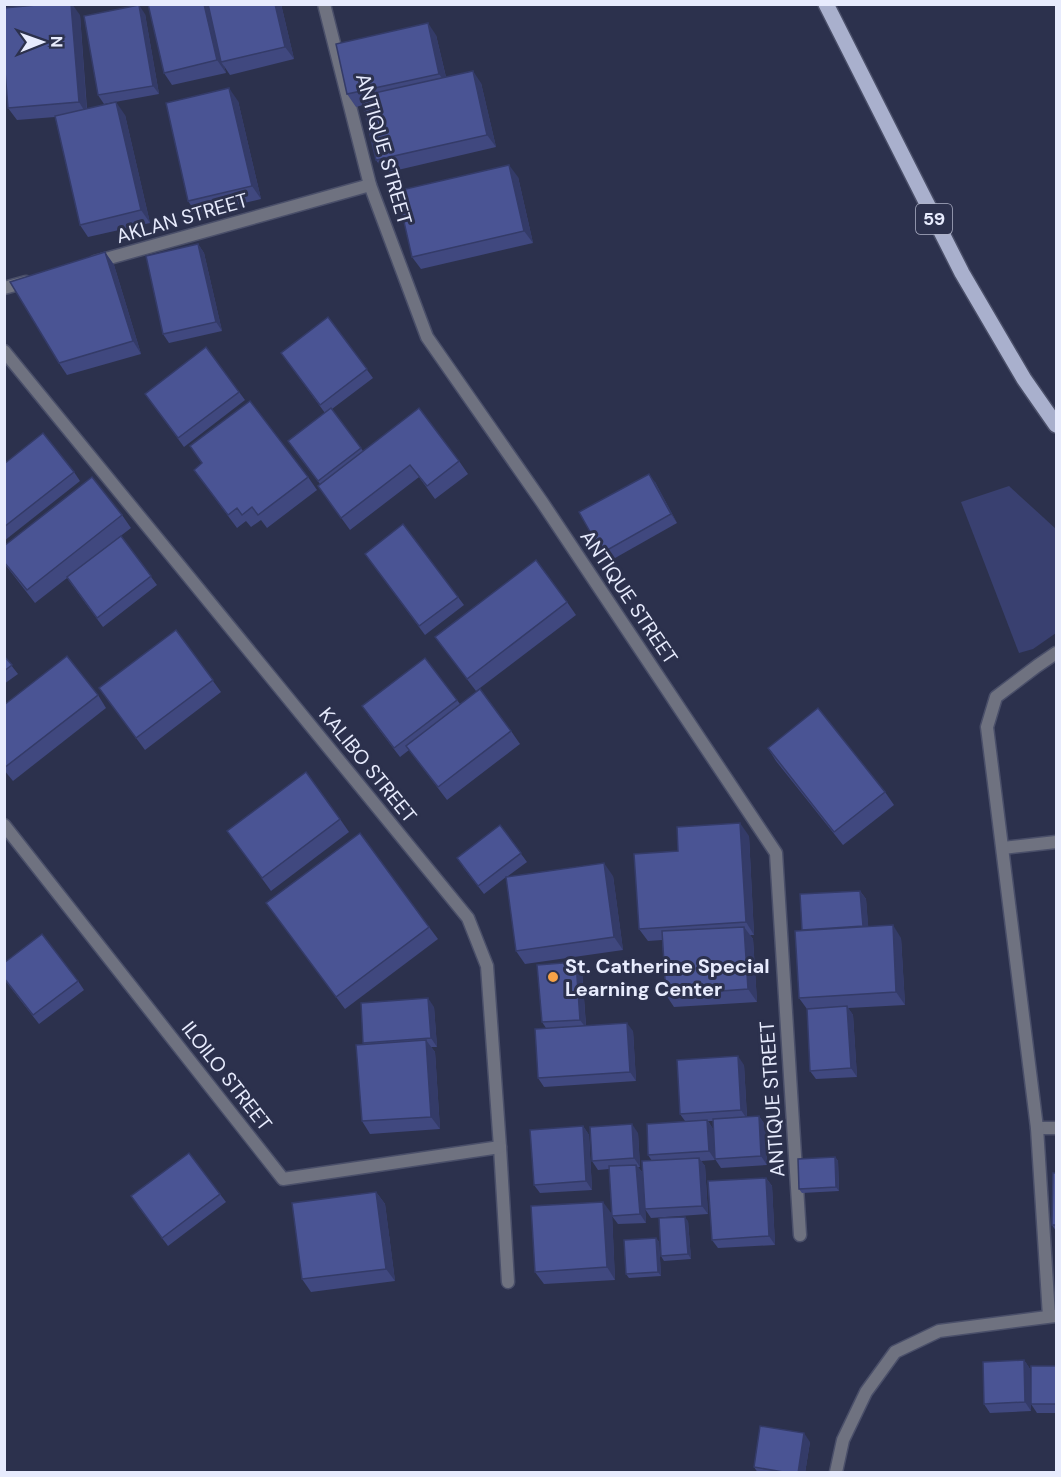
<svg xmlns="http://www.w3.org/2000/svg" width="1061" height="1477" font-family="'DM Sans',sans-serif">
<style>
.green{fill:#394070}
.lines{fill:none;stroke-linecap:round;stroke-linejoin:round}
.street-casing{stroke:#4a4f69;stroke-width:15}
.primary-casing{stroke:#4a4f69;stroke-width:18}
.street{stroke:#6f7280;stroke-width:12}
.primary{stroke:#a9b0cd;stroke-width:15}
.wall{fill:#40487f}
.shaded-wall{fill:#343b68}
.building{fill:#4a5494;stroke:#343b68;stroke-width:1.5}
.poi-dot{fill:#f6a247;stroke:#2c314d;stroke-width:2}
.labels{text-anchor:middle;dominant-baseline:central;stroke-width:6;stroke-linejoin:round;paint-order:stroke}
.shield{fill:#2c314d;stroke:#afb3c8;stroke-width:1.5}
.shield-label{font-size:18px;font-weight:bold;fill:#e7ebfd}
.street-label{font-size:20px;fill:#e7ebfd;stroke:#2c314d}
.poi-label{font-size:20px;font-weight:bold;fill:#e7ebfd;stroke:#2c314d;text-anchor:start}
</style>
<rect width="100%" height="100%" fill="#2c314d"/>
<polygon class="green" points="1009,486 1056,529 1056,633 1033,649 1019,653 961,502"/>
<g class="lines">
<defs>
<g id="street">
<polyline points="324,4 370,185 427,337 542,502 776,853 800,1235"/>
<polyline points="95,262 370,185"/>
<polyline points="4,288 26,282"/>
<polyline points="4,351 468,918 487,966 500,1147 508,1282"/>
<polyline points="4,825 283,1179 500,1147"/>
<polyline points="1003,848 1056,842"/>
<polyline points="1037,1128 1056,1128"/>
<polyline points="1049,1316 1037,1128 987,727 996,697 1037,666 1056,653"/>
<polyline points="836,1472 843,1440 866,1392 895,1352 939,1331 1055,1316"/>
</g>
<polyline id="primary" points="826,4 962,273 1024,379 1056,425"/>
</defs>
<use href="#street" class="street-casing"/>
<use href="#primary" class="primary-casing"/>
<use href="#street" class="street"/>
<use href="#primary" class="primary"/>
</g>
<g class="wall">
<polygon points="281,4 294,59 230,75 224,66 226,73 172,85 164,73"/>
<polygon points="145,14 159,94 104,104 98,95"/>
<polygon points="80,15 87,109 125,115 150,223 88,237 80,225 55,117 17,120 8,108"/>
<polygon points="436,35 446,77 481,83 496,147 385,173 376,160 363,105 356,107 347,94"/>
<polygon points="238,101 261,199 197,214 188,201"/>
<polygon points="518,177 533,243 421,269 412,257"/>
<polygon points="198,244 204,253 222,331 169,343 163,334"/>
<polygon points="105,252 114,265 141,354 67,375 59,363"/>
<polygon points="328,317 373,378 332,409 363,451 459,461 468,474 435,499 419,477 350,530 318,486 320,484 294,450 325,413 281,353"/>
<polygon points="206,347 245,400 184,447 145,394"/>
<polygon points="4,464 74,472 80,481 4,541"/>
<polygon points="194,470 308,477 317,490 267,528 261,520 251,527 246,521 237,528"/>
<polygon points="655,482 677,523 608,562 602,553"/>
<polygon points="122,515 131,528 97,554 121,536 157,585 103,627 67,578 35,603 4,563 4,546"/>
<polygon points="365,554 458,597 464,605 425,635"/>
<polygon points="567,602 576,615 476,691 435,637"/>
<polygon points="176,630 221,692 145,750 99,688"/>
<polygon points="4,656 18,674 4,684"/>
<polygon points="425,658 460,704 511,731 520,744 447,800 409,750 400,757 368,715"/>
<polygon points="98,695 106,708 13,781 4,770 4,705"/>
<polygon points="768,748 885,792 894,805 843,845 776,761"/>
<polygon points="340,819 349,832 271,891 227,831"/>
<polygon points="500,825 527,862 508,876 613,876 623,950 525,964 516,951 506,877 484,894 463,867"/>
<polygon points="749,836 754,935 750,935 753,939 757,1002 674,1007 666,995 662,940 648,941 639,929 678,851"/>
<polygon points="860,891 866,899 868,927 901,938 905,1005 848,1008 853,1015 857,1077 816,1079 810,1071 807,1009 799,998 802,930"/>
<polygon points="275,915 429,927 438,939 345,1009"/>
<polygon points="582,971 586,1025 633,1031 636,1081 544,1087 538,1078 546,1028 542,1022"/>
<polygon points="4,979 78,981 84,990 39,1024"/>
<polygon points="434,1007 437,1047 431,1047 435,1052 440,1129 370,1134 362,1121 364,1044 363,1043"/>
<polygon points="744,1065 747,1117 759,1116 765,1125 767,1165 721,1168 715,1159 713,1121 708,1121 713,1129 715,1160 701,1161 705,1166 708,1214 651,1218 645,1209 652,1161 648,1155 685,1121 680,1114"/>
<polygon points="583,1126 589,1135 592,1190 540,1193 534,1185"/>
<polygon points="638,1133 640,1167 638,1167 643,1173 646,1223 618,1224 612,1216 609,1169 598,1170 592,1161"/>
<polygon points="835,1157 838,1161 839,1191 802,1193 799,1189"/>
<polygon points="1056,1173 1056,1231 1052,1225"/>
<polygon points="766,1178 772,1186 775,1245 718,1248 712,1240"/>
<polygon points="376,1192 385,1204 395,1281 311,1292 302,1279"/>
<polygon points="220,1194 226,1202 168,1246 137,1205"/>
<polygon points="612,1214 615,1280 544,1284 535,1272"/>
<polygon points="688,1221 691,1259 664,1261 661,1256"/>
<polygon points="656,1238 659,1242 661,1276 629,1278 626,1274"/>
<polygon points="1024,1360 1030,1369 1031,1411 990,1413 984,1404"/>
<polygon points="1056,1366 1056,1413 1037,1413 1031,1404"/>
<polygon points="810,1442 805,1473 758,1473 754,1467"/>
</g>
<g class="shaded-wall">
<polygon points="71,4 72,4 80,15 87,115 79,102"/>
<polygon points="204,4 210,4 221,62 224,66 226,73 217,60"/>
<polygon points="275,4 281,4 294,59 285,47"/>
<polygon points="139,5 145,14 159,94 153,86"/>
<polygon points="428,23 436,35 448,86 439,74"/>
<polygon points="473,71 481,83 496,147 487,135"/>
<polygon points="229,88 238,101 261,199 252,186"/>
<polygon points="116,102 125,115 150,223 141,210"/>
<polygon points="509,165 518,177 533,243 524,231"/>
<polygon points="198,244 204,253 222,331 216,322"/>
<polygon points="105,252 114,265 141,354 133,341"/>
<polygon points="649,474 655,482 677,523 671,514"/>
<polygon points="740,823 749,836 754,935 746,922"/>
<polygon points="604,863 613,876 623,950 614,937"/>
<polygon points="860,891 866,899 869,935 863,926"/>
<polygon points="893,925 901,938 905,1005 896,992"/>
<polygon points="744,927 753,939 757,1002 748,989"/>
<polygon points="576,962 582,971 586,1028 580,1020"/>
<polygon points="428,998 434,1007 437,1047 431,1038"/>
<polygon points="847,1006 853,1015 857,1077 851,1068"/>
<polygon points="627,1023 633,1031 636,1081 630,1072"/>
<polygon points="426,1040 435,1052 440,1129 431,1117"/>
<polygon points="738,1056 744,1065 747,1119 741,1110"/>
<polygon points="759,1116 765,1125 767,1165 761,1156"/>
<polygon points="707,1120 713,1129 715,1160 709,1151"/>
<polygon points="632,1124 638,1133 640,1167 634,1158"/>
<polygon points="583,1126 589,1135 592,1190 586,1181"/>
<polygon points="835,1157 838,1161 839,1191 836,1187"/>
<polygon points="699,1158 705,1166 708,1214 702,1206"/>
<polygon points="636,1165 643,1173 646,1223 640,1214"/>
<polygon points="766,1178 772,1186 775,1245 769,1236"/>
<polygon points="376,1192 385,1204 395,1281 386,1269"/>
<polygon points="603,1202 612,1214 615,1280 607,1267"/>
<polygon points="685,1217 688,1221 691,1259 688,1254"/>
<polygon points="656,1238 659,1242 661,1276 658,1272"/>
<polygon points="1024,1360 1030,1369 1031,1411 1025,1402"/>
<polygon points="804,1433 810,1442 805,1473 798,1473"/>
</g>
<g class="building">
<polygon points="47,4 71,4 79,102 8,108 4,59 4,8"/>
<polygon points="148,4 204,4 217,60 164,73"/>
<polygon points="208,4 275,4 285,47 221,62"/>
<polygon points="139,5 153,86 98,95 84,16"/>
<polygon points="428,23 439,74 347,94 336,44"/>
<polygon points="473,71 487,135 376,160 361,96"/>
<polygon points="229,88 252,186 188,201 166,103"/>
<polygon points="116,102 141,210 80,225 55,116"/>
<polygon points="509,165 524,231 412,257 397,191"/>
<polygon points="198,244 216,322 163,334 146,256"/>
<polygon points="105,252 133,341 59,363 10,282"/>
<polygon points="328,317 367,369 320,405 281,353"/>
<polygon points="206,347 239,392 178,438 145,394"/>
<polygon points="250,401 308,477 258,515 252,507 242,515 237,508 228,515 194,470 202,463 190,446"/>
<polygon points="331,408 361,448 318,481 288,441"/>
<polygon points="419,408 459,461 427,486 410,465 341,518 318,486"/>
<polygon points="43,433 74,472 4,527 4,464"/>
<polygon points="649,474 671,514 602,553 579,512"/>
<polygon points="92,477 122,515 27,590 4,562 4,546"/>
<polygon points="403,524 458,597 419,626 365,554"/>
<polygon points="121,536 151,576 97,618 67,577"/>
<polygon points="536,560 567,602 467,679 435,637"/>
<polygon points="176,630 213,680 136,738 99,688"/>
<polygon points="4,656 12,665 4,671"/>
<polygon points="67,656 98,695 4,768 4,705"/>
<polygon points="425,658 457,700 394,748 362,706"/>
<polygon points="480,689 511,731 438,787 406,746"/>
<polygon points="818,708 885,792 834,832 768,748"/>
<polygon points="306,772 340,819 262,878 227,831"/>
<polygon points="740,823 746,922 639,929 634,854 678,851 677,827"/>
<polygon points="500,825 521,853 478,886 457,858"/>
<polygon points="360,833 429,927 336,997 266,903"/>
<polygon points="604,863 614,937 516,951 506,877"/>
<polygon points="860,891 863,926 802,930 800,894"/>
<polygon points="893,925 896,992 799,998 795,931"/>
<polygon points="744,927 748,989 666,995 662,931"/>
<polygon points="42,934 78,981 33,1015 4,978 4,963"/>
<polygon points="576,962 580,1020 542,1022 537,965"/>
<polygon points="428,998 431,1038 363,1043 361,1003"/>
<polygon points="847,1006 851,1068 810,1071 807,1009"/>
<polygon points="627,1023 630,1072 538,1078 535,1029"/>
<polygon points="426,1040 431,1117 362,1121 356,1045"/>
<polygon points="738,1056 741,1110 680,1114 677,1060"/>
<polygon points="759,1116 761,1156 715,1159 713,1119"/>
<polygon points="707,1120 709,1151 648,1155 647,1124"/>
<polygon points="632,1124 634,1158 592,1161 590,1127"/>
<polygon points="583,1126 586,1181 534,1185 530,1130"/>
<polygon points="189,1153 220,1194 162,1238 131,1196"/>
<polygon points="835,1157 836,1187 799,1189 798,1159"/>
<polygon points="699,1158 702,1206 645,1209 642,1161"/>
<polygon points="636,1165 640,1214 612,1216 609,1166"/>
<polygon points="1053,1173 1056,1173 1056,1225 1052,1225"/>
<polygon points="766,1178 769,1236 712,1240 708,1181"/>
<polygon points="376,1192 386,1269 302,1279 292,1203"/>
<polygon points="603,1202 607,1267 535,1272 531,1206"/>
<polygon points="685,1217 688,1254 661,1256 659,1218"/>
<polygon points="656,1238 658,1272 626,1274 624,1240"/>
<polygon points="1024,1360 1025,1402 984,1404 983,1362"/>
<rect x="1031" y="1366" width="25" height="38"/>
<polygon points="760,1426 804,1433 798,1473 789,1473 754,1467"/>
</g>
<circle class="poi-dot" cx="553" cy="977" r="6"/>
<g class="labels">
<rect class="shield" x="916" y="204" width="36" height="30" rx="4.5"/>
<g class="shield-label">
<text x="934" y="219">59</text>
</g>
<g class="street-label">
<text transform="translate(384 149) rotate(74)">ANTIQUE STREET</text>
<text transform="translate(182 218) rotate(-16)">AKLAN STREET</text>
<text transform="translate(629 597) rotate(56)">ANTIQUE STREET</text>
<text transform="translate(368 765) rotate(51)">KALIBO STREET</text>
<text transform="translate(227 1076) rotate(52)">ILOILO STREET</text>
<text transform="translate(772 1099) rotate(-94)">ANTIQUE STREET</text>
</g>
<g class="poi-label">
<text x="565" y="966">St. Catherine Special<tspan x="565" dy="23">Learning Center</tspan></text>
</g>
</g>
<rect width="1061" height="1477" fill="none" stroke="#e7ebfd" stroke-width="12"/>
<g transform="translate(42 42) rotate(89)" stroke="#2c314d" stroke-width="4.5" paint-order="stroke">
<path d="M0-4.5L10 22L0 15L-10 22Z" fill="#e7ebfd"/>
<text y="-9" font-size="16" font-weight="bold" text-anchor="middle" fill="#e7ebfd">N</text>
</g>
</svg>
